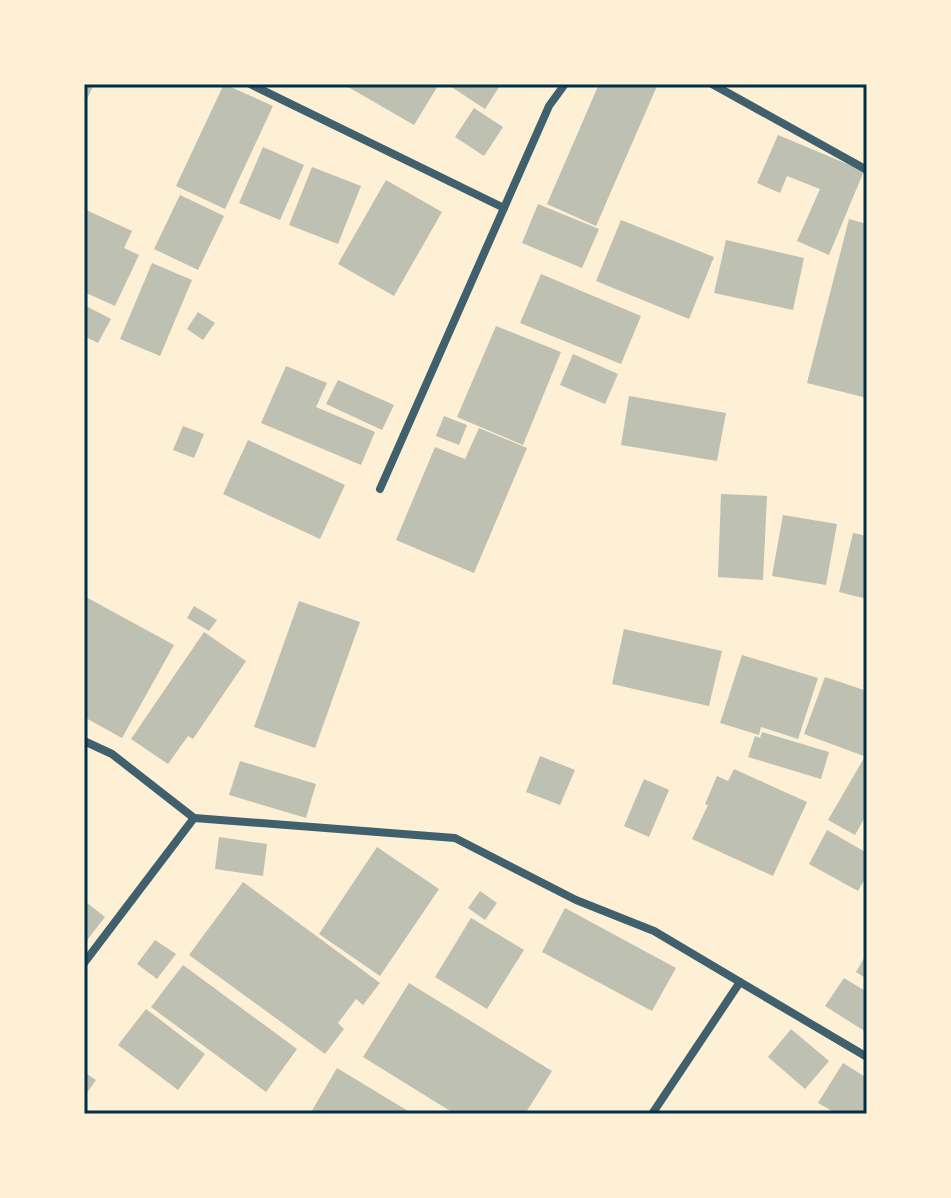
<svg xmlns="http://www.w3.org/2000/svg" width="951" height="1198" font-family="Signika,sans-serif">
<style>
.building{fill:#bec0b2}
.lines{fill:none;stroke-linecap:round;stroke-linejoin:round}
.minor{stroke:#3f606c;stroke-width:8}
.neatline{fill:none;stroke:#003049;stroke-width:3}
</style>
<rect width="100%" height="100%" fill="#fdf0d5"/>
<g class="building">
<polygon points="84,84 94,84 84,106"/>
<polygon points="224,84 273,106 225,209 176,186"/>
<polygon points="343,84 439,84 414,125"/>
<polygon points="447,84 501,84 485,109"/>
<polygon points="599,84 657,86 596,226 547,204"/>
<polygon points="474,108 503,127 484,156 455,137"/>
<polygon points="778,135 864,171 829,255 797,241 820,189 787,176 780,193 757,183"/>
<polygon points="263,147 304,165 280,220 239,203"/>
<polygon points="312,167 361,186 338,244 289,225"/>
<polygon points="386,180 442,212 394,296 338,264"/>
<polygon points="180,195 224,216 198,270 154,249"/>
<polygon points="538,204 599,229 582,268 522,243"/>
<polygon points="84,209 132,231 124,248 139,255 115,306 84,292"/>
<polygon points="849,219 867,224 867,398 807,383"/>
<polygon points="621,220 714,257 689,319 596,281"/>
<polygon points="726,240 804,258 793,310 714,293"/>
<polygon points="152,263 192,280 160,356 120,339"/>
<polygon points="541,274 641,316 621,364 520,323"/>
<polygon points="84,305 111,319 98,343 84,336"/>
<polygon points="198,312 215,323 203,340 187,329"/>
<polygon points="496,326 561,352 523,445 457,417"/>
<polygon points="573,354 618,374 605,404 560,385"/>
<polygon points="286,366 327,383 316,407 375,432 361,465 261,423"/>
<polygon points="338,380 394,405 382,430 326,404"/>
<polygon points="629,396 726,413 717,461 621,445"/>
<polygon points="444,416 467,425 459,445 436,436"/>
<polygon points="183,426 204,434 194,458 173,450"/>
<polygon points="479,428 527,448 474,573 396,540 435,447 465,459"/>
<polygon points="248,440 345,485 320,539 223,494"/>
<polygon points="721,494 767,496 763,580 718,577"/>
<polygon points="783,515 837,524 826,585 772,576"/>
<polygon points="853,533 867,536 867,599 839,592"/>
<polygon points="84,596 174,645 122,738 84,717"/>
<polygon points="299,601 360,622 315,748 254,727"/>
<polygon points="194,606 217,620 209,631 187,618"/>
<polygon points="624,629 722,651 709,706 612,684"/>
<polygon points="204,632 246,661 193,739 188,736 168,764 131,739"/>
<polygon points="742,655 818,678 798,739 761,727 759,735 720,723"/>
<polygon points="825,677 867,691 867,749 864,756 804,734"/>
<polygon points="762,732 829,752 821,779 748,757 755,736 760,738"/>
<polygon points="540,756 575,770 560,805 526,792"/>
<polygon points="864,758 867,760 867,821 864,819 855,835 828,820"/>
<polygon points="240,761 316,784 306,818 229,795"/>
<polygon points="734,769 807,802 773,876 692,839 708,805 705,804 717,776 728,781"/>
<polygon points="644,779 669,790 649,837 624,826"/>
<polygon points="827,830 867,853 867,875 858,891 809,864"/>
<polygon points="219,837 267,844 263,876 215,869"/>
<polygon points="377,847 439,889 380,976 319,934"/>
<polygon points="243,882 380,983 363,1005 356,999 338,1023 344,1029 325,1054 189,955"/>
<polygon points="480,891 497,903 485,920 468,908"/>
<polygon points="86,902 105,917 84,944 84,904"/>
<polygon points="565,908 676,968 652,1011 542,952"/>
<polygon points="471,918 524,950 487,1009 435,977"/>
<polygon points="155,940 176,954 157,979 137,964"/>
<polygon points="867,953 867,979 856,972"/>
<polygon points="183,965 297,1049 266,1092 151,1007"/>
<polygon points="844,978 867,992 866,1032 825,1006"/>
<polygon points="409,983 552,1071 525,1114 455,1114 363,1057"/>
<polygon points="146,1009 205,1054 178,1090 118,1045"/>
<polygon points="791,1029 829,1061 805,1089 768,1057"/>
<polygon points="843,1063 867,1078 867,1114 837,1114 818,1103"/>
<polygon points="337,1068 413,1114 310,1114"/>
<polygon points="84,1072 96,1080 84,1097"/>
</g>
<g class="lines">
<g class="minor">
<polyline points="250,84 504,208"/>
<polyline points="712,84 867,170"/>
<polyline points="380,489 549,106 565,84"/>
<polyline points="84,741 112,754 194,818 455,838 576,900 654,931 740,982"/>
<polyline points="84,963 194,818"/>
<polyline points="652,1114 740,982 867,1057"/>
</g>
</g>
<rect width="951" height="1198" fill="none" stroke="#fdf0d5" stroke-width="172"/>
<rect x="86" y="86" width="779" height="1026" class="neatline"/>
</svg>
